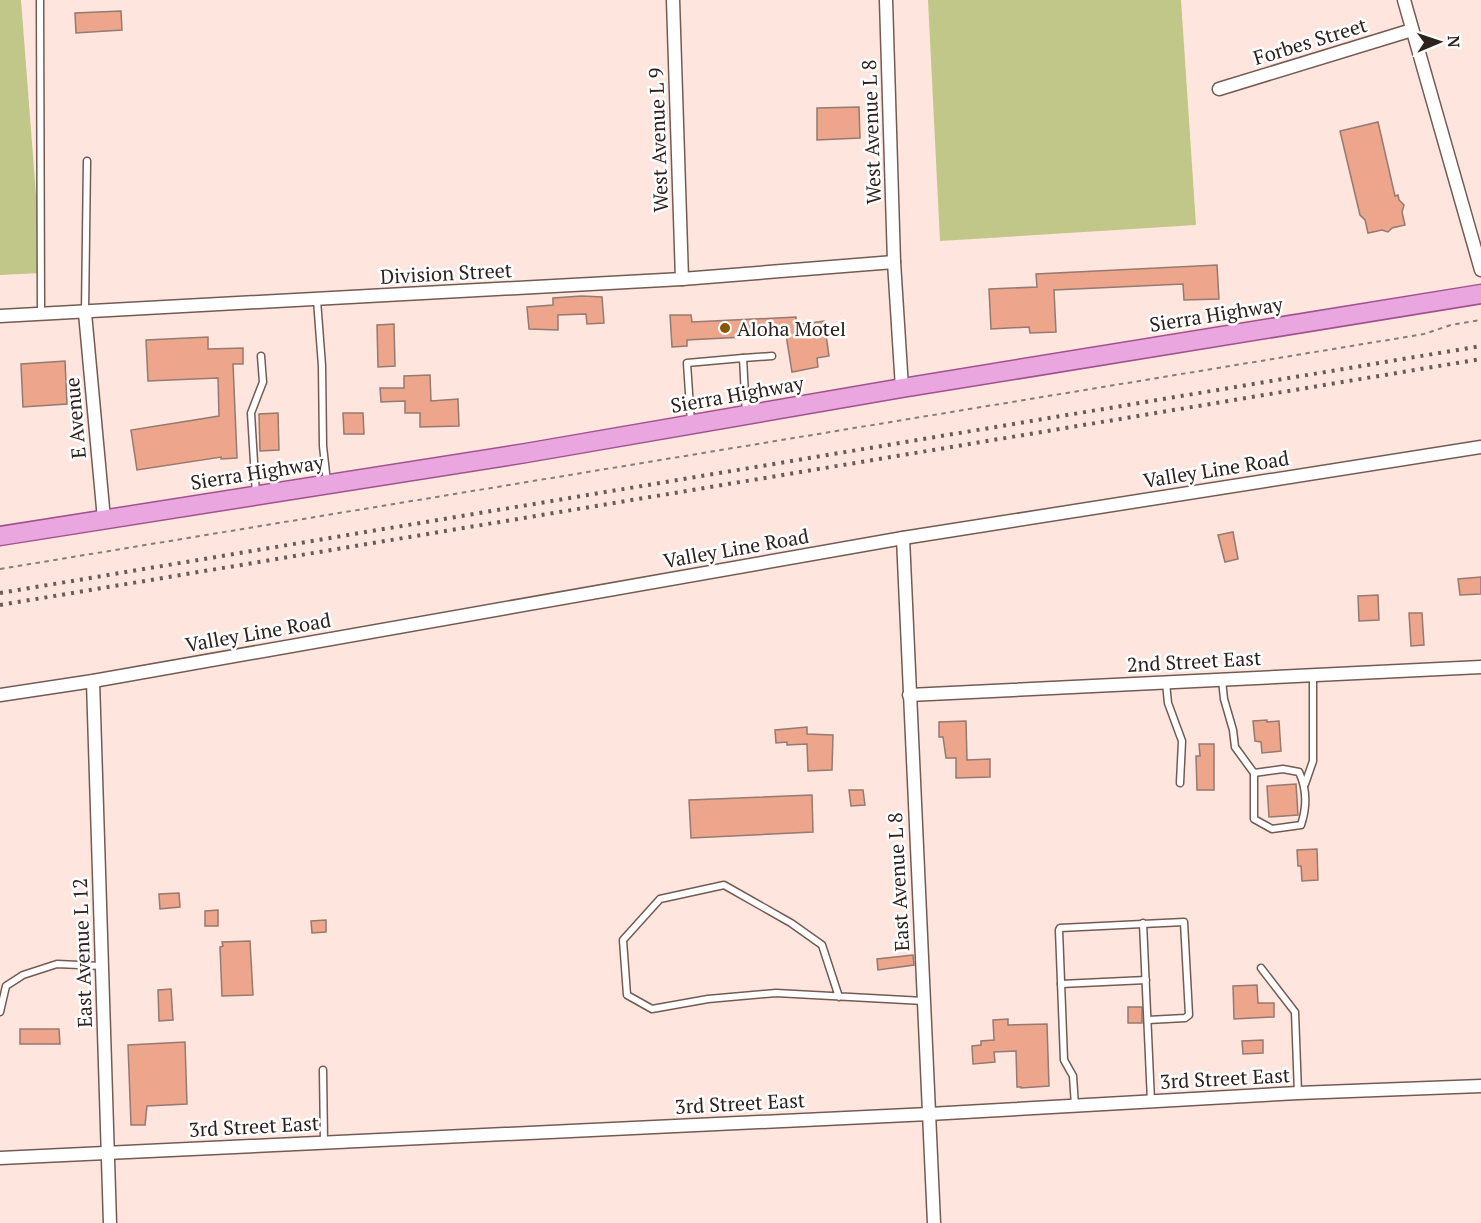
<svg xmlns="http://www.w3.org/2000/svg" width="1481" height="1223" font-family="'PT Serif',serif">
<style>
.green{fill:#c1c788}
.building{fill:#eda58c;stroke:#947a70;stroke-width:1.5}
.lines{fill:none;stroke-linecap:round;stroke-linejoin:round}
.lane-casing{stroke:#745b52;stroke-width:9}
.street-casing{stroke:#745b52;stroke-width:15}
.primary-casing{stroke:#9f528e;stroke-width:21}
.path{stroke:#8b7b75;stroke-width:2;stroke-dasharray:4.5 4.5;stroke-linecap:butt}
.lane{stroke:#fff;stroke-width:6}
.street{stroke:#fff;stroke-width:12}
.primary{stroke:#eaa7df;stroke-width:18}
.rail{stroke:#6a5b56;stroke-width:4;stroke-dasharray:3 6;stroke-linecap:butt}
.poi-dot{fill:#895600;stroke:#fff;stroke-width:2}
.labels{text-anchor:middle;dominant-baseline:central;stroke-width:5;stroke-linejoin:round;paint-order:stroke}
.street-label{font-size:20px;fill:#2d221e;stroke:#fff}
.poi-label{font-size:20px;fill:#2d221e;stroke:#fff;text-anchor:start}
</style>
<rect width="100%" height="100%" fill="#fee6de"/>
<g class="green">
<polygon points="0,0 21,0 42,273 0,275"/>
<polygon points="928,0 1181,0 1196,225 940,241"/>
</g>
<g class="building">
<polygon points="121,11 122,30 76,33 75,13"/>
<polygon points="859,107 860,138 817,140 817,108"/>
<polygon points="1378,122 1395,196 1398,195 1399,200 1404,205 1402,212 1405,225 1392,228 1388,232 1382,230 1368,233 1365,220 1360,215 1340,131"/>
<polygon points="1217,265 1219,299 1184,300 1183,284 1054,290 1056,332 1030,333 1029,327 991,329 989,289 1037,287 1036,274"/>
<polygon points="582,296 602,297 604,323 587,324 586,314 558,315 558,330 529,329 527,307 553,305 553,298"/>
<polygon points="670,315 691,315 692,322 796,317 796,325 824,321 829,356 817,358 818,367 792,372 786,335 687,340 687,346 672,347"/>
<polygon points="394,324 395,366 378,367 377,325"/>
<polygon points="208,337 208,349 243,348 243,364 233,364 237,458 221,459 221,457 137,470 131,430 219,416 218,378 148,381 146,340"/>
<polygon points="65,361 67,404 23,407 21,364"/>
<polygon points="430,375 431,401 458,399 459,426 420,427 420,413 405,413 405,401 381,402 380,388 404,388 404,376"/>
<polygon points="278,413 279,450 260,451 259,414"/>
<polygon points="343,413 363,413 364,434 344,434"/>
<polygon points="1233,532 1238,559 1225,562 1218,535"/>
<polygon points="1481,577 1481,594 1460,595 1458,579"/>
<polygon points="1378,595 1379,620 1359,621 1358,596"/>
<polygon points="1409,613 1422,613 1424,645 1411,646"/>
<polygon points="1267,720 1267,722 1279,721 1281,751 1262,753 1261,742 1255,741 1253,721"/>
<polygon points="966,721 967,760 990,759 990,777 956,778 956,758 946,758 943,737 939,737 939,722"/>
<polygon points="807,727 807,734 833,735 832,770 808,771 807,744 787,745 787,742 776,743 775,730"/>
<polygon points="1199,744 1214,744 1214,790 1197,790 1196,756 1200,756"/>
<polygon points="1296,784 1298,815 1269,817 1267,786"/>
<polygon points="849,790 863,790 865,805 851,806"/>
<polygon points="812,795 813,832 691,838 689,800"/>
<polygon points="1317,849 1318,880 1302,881 1301,866 1298,866 1297,850"/>
<polygon points="179,893 180,907 160,909 159,894"/>
<polygon points="218,910 218,926 205,926 205,911"/>
<polygon points="326,920 326,932 312,933 311,921"/>
<polygon points="250,941 253,995 222,996 220,947 223,946 222,942"/>
<polygon points="913,955 914,965 878,970 877,959"/>
<polygon points="1257,985 1258,1003 1274,1003 1274,1017 1234,1019 1233,986"/>
<polygon points="171,989 173,1020 159,1021 158,990"/>
<rect x="1128" y="1007" width="14" height="16"/>
<polygon points="1008,1019 1008,1025 1047,1024 1049,1086 1021,1088 1021,1087 1017,1087 1016,1051 994,1052 995,1062 973,1064 972,1046 981,1045 981,1041 994,1040 993,1020"/>
<polygon points="20,1029 59,1029 60,1044 20,1044"/>
<polygon points="1263,1040 1263,1053 1243,1054 1242,1041"/>
<polygon points="185,1042 187,1104 147,1106 145,1125 131,1125 128,1045"/>
</g>
<g class="lines">
<defs>
<g id="lane">
<polyline points="40,0 41,314"/>
<polyline points="317,300 322,366 323,446 327,482"/>
<polyline points="85,312 87,161"/>
<polyline points="743,358 772,356"/>
<polyline points="691,423 687,363 743,358 746,414"/>
<polyline points="256,495 251,413 263,382 261,356"/>
<path d="M 1222,680 L 1224,699 L 1233,730 L 1235,747 L 1254,773 L 1254,819 L 1272,829 L 1301,825 C 1307,807 1307,789 1299,772 L 1283,769 L 1254,773"/>
<polyline points="1166,683 1168,703 1182,741 1180,783"/>
<polyline points="1305,784 1313,761 1313,676"/>
<polyline points="1143,923 1151,1101"/>
<polyline points="1261,968 1295,1012 1298,1093"/>
<polyline points="1061,984 1146,980"/>
<polyline points="839,997 822,945 791,923 724,885 660,899 623,940 627,995 652,1009 708,999 776,993 924,1001"/>
<polyline points="0,1012 6,986 23,975 57,964 102,966"/>
<polyline points="323,1070 324,1142"/>
<polyline points="1075,1106 1073,1076 1064,1060 1059,930 1060,928 1184,922 1189,1015 1185,1018 1148,1020"/>
</g>
<g id="street">
<polyline points="673,0 682,279"/>
<polyline points="886,0 894,262 902,388"/>
<polyline points="1404,0 1481,270"/>
<polyline points="1219,89 1412,30"/>
<polyline points="85,313 104,519"/>
<polyline points="0,316 682,279 894,262"/>
<polyline points="903,538 934,1223"/>
<polyline points="93,681 110,1223"/>
<polyline points="0,695 93,681 903,538 1481,447"/>
<polyline points="909,695 1481,667"/>
<polyline points="0,1158 929,1114 1298,1093 1481,1086"/>
</g>
<polyline id="primary" points="0,536 526,453 902,388 1481,294"/>
</defs>
<use href="#lane" class="lane-casing"/>
<use href="#street" class="street-casing"/>
<use href="#primary" class="primary-casing"/>
<polyline class="path" points="0,569 1424,334 1451,325 1481,320"/>
<use href="#lane" class="lane"/>
<use href="#street" class="street"/>
<use href="#primary" class="primary"/>
<g class="rail">
<polyline points="0,593 1481,346"/>
<polyline points="0,605 1481,359"/>
</g>
</g>
<circle class="poi-dot" cx="725" cy="328" r="6"/>
<g class="labels">
<g class="street-label">
<text transform="translate(1310 41) rotate(-17)">Forbes Street</text>
<text transform="translate(871 132) rotate(-92)">West Avenue L 8</text>
<text transform="translate(658 140) rotate(-92)">West Avenue L 9</text>
<text transform="translate(446 273) rotate(-3)">Division Street</text>
<text transform="translate(1216 314) rotate(-9)">Sierra Highway</text>
<text transform="translate(737 394) rotate(-10)">Sierra Highway</text>
<text transform="translate(75 418) rotate(-95)">E Avenue</text>
<text transform="translate(1216 469) rotate(-9)">Valley Line Road</text>
<text transform="translate(257 472) rotate(-9)">Sierra Highway</text>
<text transform="translate(736 548) rotate(-10)">Valley Line Road</text>
<text transform="translate(258 632) rotate(-10)">Valley Line Road</text>
<text transform="translate(1194 661) rotate(-3)">2nd Street East</text>
<text transform="translate(898 882) rotate(-93)">East Avenue L 8</text>
<text transform="translate(82 953) rotate(-92)">East Avenue L 12</text>
<text transform="translate(1225 1078) rotate(-3)">3rd Street East</text>
<text transform="translate(740 1103) rotate(-3)">3rd Street East</text>
<text transform="translate(254 1126) rotate(-3)">3rd Street East</text>
</g>
<g class="poi-label">
<text x="737" y="328">Aloha Motel</text>
</g>
</g>
<g transform="translate(1439 42) rotate(88)" stroke="#ffffff" stroke-width="4.5" paint-order="stroke">
<path d="M0-4.5L10 22L0 15L-10 22Z" fill="#2d221e"/>
<text y="-9" font-size="16" font-weight="bold" text-anchor="middle" fill="#2d221e">N</text>
</g>
</svg>
